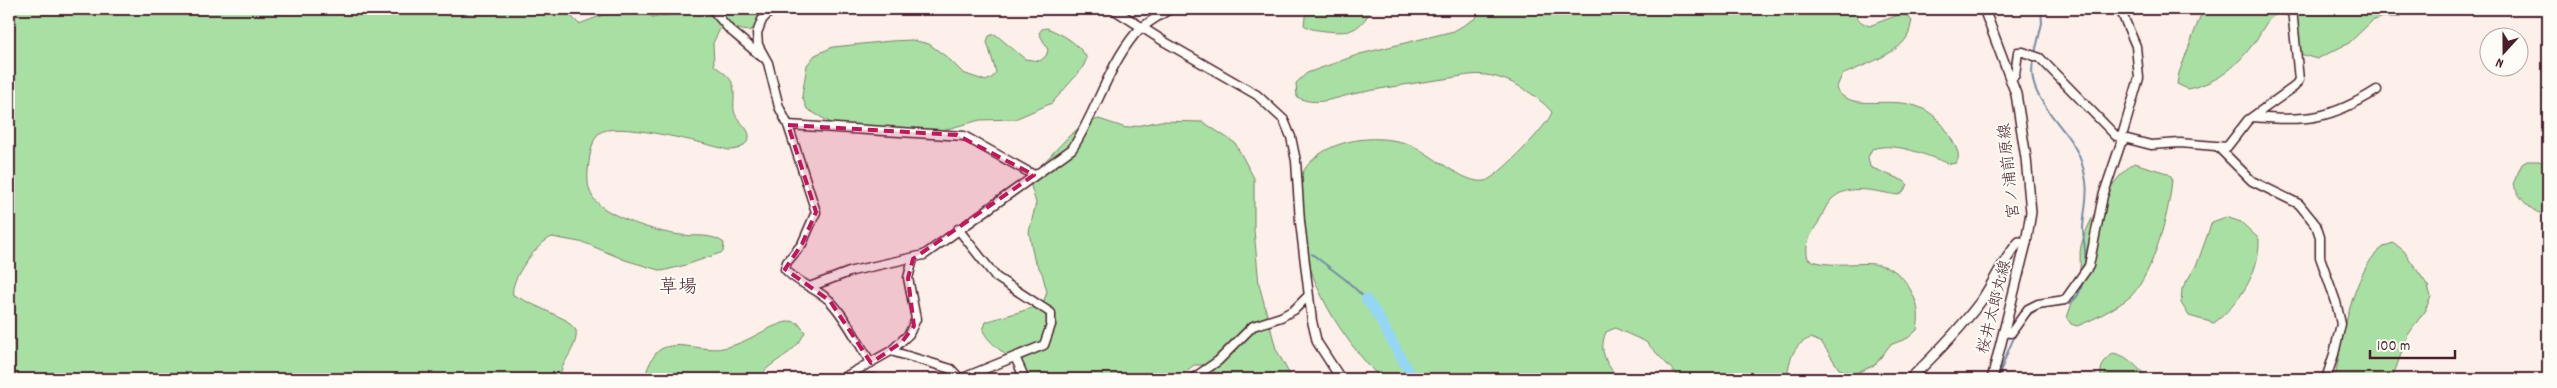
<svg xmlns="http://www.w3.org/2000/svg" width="2557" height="388" font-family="Dekko,'Klee One',sans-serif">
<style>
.green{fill:#a8e0a4;stroke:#798068}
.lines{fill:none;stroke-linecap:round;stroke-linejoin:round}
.stream{stroke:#768da5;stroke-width:2}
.river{stroke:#94d6f6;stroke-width:10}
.minor-casing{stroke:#4a1f2b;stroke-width:11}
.major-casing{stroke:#4a1f2b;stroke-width:12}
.minor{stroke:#fdfcf7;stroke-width:8}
.major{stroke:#fdfcf7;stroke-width:9}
.marked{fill:#c2185b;fill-opacity:0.2;stroke:#c2185b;stroke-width:4;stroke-dasharray:10 6;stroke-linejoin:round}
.labels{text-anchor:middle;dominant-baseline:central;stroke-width:4;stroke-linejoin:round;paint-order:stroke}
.street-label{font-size:16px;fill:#4a1f2b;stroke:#fdfcf7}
.quarter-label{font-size:19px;fill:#4a1f2b;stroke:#fdfcf7}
</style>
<rect width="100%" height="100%" fill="#fdf0ea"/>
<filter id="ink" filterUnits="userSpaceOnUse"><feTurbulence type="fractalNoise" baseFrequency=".02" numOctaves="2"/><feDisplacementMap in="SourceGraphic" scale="10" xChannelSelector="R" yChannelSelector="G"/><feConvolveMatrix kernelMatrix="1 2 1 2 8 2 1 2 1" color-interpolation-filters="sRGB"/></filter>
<g filter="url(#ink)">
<g class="green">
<path d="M 9,9 L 574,9 L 571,16 L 579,24 L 619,9 L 640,9 L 652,17 L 684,13 L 693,14 L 702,9 L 766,9 C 748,47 746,22 720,29 L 713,43 L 714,65 C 728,77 735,78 734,99 C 734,103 733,109 735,114 C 739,123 756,133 746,143 C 741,149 735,150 728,150 C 708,144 611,119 598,134 C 591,142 589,160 588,171 C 587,188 590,199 605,209 C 623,221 660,233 681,235 C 697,237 711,233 724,243 L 723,252 L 686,265 L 662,271 L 625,260 L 585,243 L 552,237 C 538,242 509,280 513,295 L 566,320 L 576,330 C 579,349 557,365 561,379 L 9,379 Z"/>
<path d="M 1306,9 L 1372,9 C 1359,30 1352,34 1326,31 C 1318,30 1311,30 1304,25 Z"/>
<path d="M 1480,9 L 1857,9 C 1855,19 1860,22 1869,26 L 1898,15 L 1907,15 L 1912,21 C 1910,26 1910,33 1907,37 C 1898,54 1859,67 1842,75 L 1836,89 C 1859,123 1920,73 1953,142 C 1957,149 1961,156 1956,163 L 1950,164 C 1927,156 1897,141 1872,149 L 1868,157 L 1870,167 L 1904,181 L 1908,185 L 1902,193 L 1898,195 C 1877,192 1847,182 1831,200 C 1825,206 1822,216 1818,223 C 1810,235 1804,245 1808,259 C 1843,275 1886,245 1910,289 C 1918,303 1920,314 1917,330 L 1908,338 L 1890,345 L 1875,365 L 1853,374 L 1839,369 L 1822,343 L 1811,338 C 1792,344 1789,362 1787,379 L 1681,379 L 1646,342 L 1615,328 L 1606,332 C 1598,351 1606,365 1620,379 L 1381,379 C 1340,336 1307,284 1300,223 C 1299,213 1296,199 1297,189 C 1305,141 1372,130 1411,145 C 1430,153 1465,185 1485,181 C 1497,178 1549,125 1552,112 C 1536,94 1510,78 1486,75 C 1473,73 1458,77 1444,79 C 1414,83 1383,88 1353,94 C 1335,98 1315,107 1297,97 L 1296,83 L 1307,73 L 1360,54 L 1454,31 L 1476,18 Z"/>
<path d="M 2203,9 L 2415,9 L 2398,17 L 2383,17 L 2372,21 L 2349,43 L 2317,59 L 2300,54 L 2294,39 L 2291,17 L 2278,13 C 2266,20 2263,29 2256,40 C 2236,67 2221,81 2188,89 L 2177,84 L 2179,73 Z"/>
<path d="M 1047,28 C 1064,35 1078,43 1087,58 L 1082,69 L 1052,103 L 1015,119 L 980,120 L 943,130 L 893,135 L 831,123 L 807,109 L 802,96 L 807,65 L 815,55 L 833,47 L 891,41 L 912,40 L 929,44 L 948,58 L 963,73 L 986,81 L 993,77 L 996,72 L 987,42 L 989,36 L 995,34 L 1025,59 L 1040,61 L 1046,56 L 1048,50 L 1039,33 L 1042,29 Z"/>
<path d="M 1099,119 L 1126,128 L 1161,121 L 1203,122 L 1235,143 L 1254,178 L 1254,230 L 1259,284 L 1276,349 L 1292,379 L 1213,379 L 1214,365 L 1194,365 L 1176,379 L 1015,379 C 1023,359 989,348 983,330 L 986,322 C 1005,315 1025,312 1043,303 L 1047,292 L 1042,273 L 1034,259 L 1029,232 L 1036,203 L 1031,186 L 1033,174 L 1068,137 L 1085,123 Z"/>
<path d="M 2527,161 L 2539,161 L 2548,165 L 2548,215 C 2532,214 2519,198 2513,184 L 2522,164 Z"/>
<path d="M 2134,163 L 2167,173 L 2172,177 C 2171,208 2153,274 2131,296 C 2120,306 2091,321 2077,326 L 2071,324 L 2067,318 C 2072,301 2079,287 2080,269 C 2081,262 2079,253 2081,246 C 2087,222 2113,177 2134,163 Z"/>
<path d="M 2226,217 L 2241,222 L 2259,239 C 2260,272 2240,303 2214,323 L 2189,316 L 2181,303 L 2182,289 L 2197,264 L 2212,222 Z"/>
<path d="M 2394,243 L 2404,251 L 2428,286 L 2431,297 L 2425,310 L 2408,335 L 2392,379 L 2335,379 C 2340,348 2355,249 2394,243 Z"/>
<path d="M 791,321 L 798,323 L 805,332 C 794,357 772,358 758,379 L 644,379 C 647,370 652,354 661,349 C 678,340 704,352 723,348 C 750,343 767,325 791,321 Z"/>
<path d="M 2113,353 C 2131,356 2137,370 2151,379 L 2102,379 C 2098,369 2105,358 2113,353 Z"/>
<polygon points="865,373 876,373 880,379 858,379"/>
</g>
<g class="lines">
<g class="stream">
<polyline points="2035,53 2042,23 2041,9"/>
<path d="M 2034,58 C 2022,99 2069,125 2081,161 C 2091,191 2085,199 2083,228 C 2083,241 2087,253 2085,266"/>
<polyline points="1312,254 1346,280 1366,299"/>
<path d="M 1998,379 C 2004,361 2017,321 2035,311 C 2054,299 2075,317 2083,281"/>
</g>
<polyline class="river" points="1366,299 1375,311 1413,379"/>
<defs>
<g id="minor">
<polyline points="712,9 729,29 762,57"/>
<path d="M 772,9 L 762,20 L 757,33 L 758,45 L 768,63 L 779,107 L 788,125 L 816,212 L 802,244 L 787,262 L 785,269 C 795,282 816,288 829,300 C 846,317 858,343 871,363"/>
<polyline points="1113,9 1165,42 1257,95 1284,120 1291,137 1296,161 1300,222 1312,321 1317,342 1341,379"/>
<polyline points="2120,9 2136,46 2139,78 2122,136"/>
<polyline points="2011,79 2015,75 2018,52 2023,52 2040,58 2116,136 2151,145 2180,143 2227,147 2248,120 2294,87 2299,80 2292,9"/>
<path d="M 2253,117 C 2306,122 2331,119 2377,90"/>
<polyline points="788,125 964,136 1034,175"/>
<polyline points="2219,148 2252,181 2299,204 2316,225 2320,237 2320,257 2336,302 2341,324 2334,354 2326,379"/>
<polyline points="958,229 996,277 1051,313 1051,325 1044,345 960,379"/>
<path d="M 812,286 L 852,271 L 924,255 L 1072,149 C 1096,113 1107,68 1135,34 C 1144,24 1159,16 1170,9"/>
<polyline points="2004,332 2011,333 2028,309 2038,304 2065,300 2089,266 2103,196 2121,143 2126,139"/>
<polyline points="891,351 951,369 960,379"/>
<polyline points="1015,357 1025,379"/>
<polyline points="841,379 891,351 909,334 916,319 908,278 913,259"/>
<polyline points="1192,379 1218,361 1253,326 1281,317 1294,310 1308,296"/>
</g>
<g id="major">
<polyline points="1984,9 2016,94 2026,158 2031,212 2026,243 1992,379"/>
<path d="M 1910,379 C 1935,355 1960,329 1981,301 C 1994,282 2003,260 2019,242 L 2026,243"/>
</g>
</defs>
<use href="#minor" class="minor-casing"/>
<use href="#major" class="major-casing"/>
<use href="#minor" class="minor"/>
<use href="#major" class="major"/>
</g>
</g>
<path class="marked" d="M 788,125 L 957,135 L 1034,175 L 913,259 L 908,278 L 914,326 L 902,342 L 871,363 L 830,301 L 785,269 L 802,244 L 816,212 Z"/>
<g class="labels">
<g class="street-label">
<text transform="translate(2010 171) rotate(-96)">宮ノ浦前原線</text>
<text transform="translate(1995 307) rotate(-76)">桜井太郎丸線</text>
</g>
<g class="quarter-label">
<text x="678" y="288">草場</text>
</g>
</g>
<rect width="2557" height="388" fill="none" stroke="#fdfcf7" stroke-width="30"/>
<rect x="15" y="15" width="2527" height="358" fill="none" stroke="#4a1f2b" stroke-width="2" filter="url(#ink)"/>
<g transform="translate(2504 52) rotate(201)"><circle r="24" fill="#fdfcf7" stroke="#b5a4a5"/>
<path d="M0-4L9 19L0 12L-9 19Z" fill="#4a1f2b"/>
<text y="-8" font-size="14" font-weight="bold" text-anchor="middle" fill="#4a1f2b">N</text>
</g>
<path d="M2370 350v8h85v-8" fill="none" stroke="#4a1f2b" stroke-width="2.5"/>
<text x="2377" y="350" font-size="15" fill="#4a1f2b" stroke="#fdfcf7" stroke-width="4" paint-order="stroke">100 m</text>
</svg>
